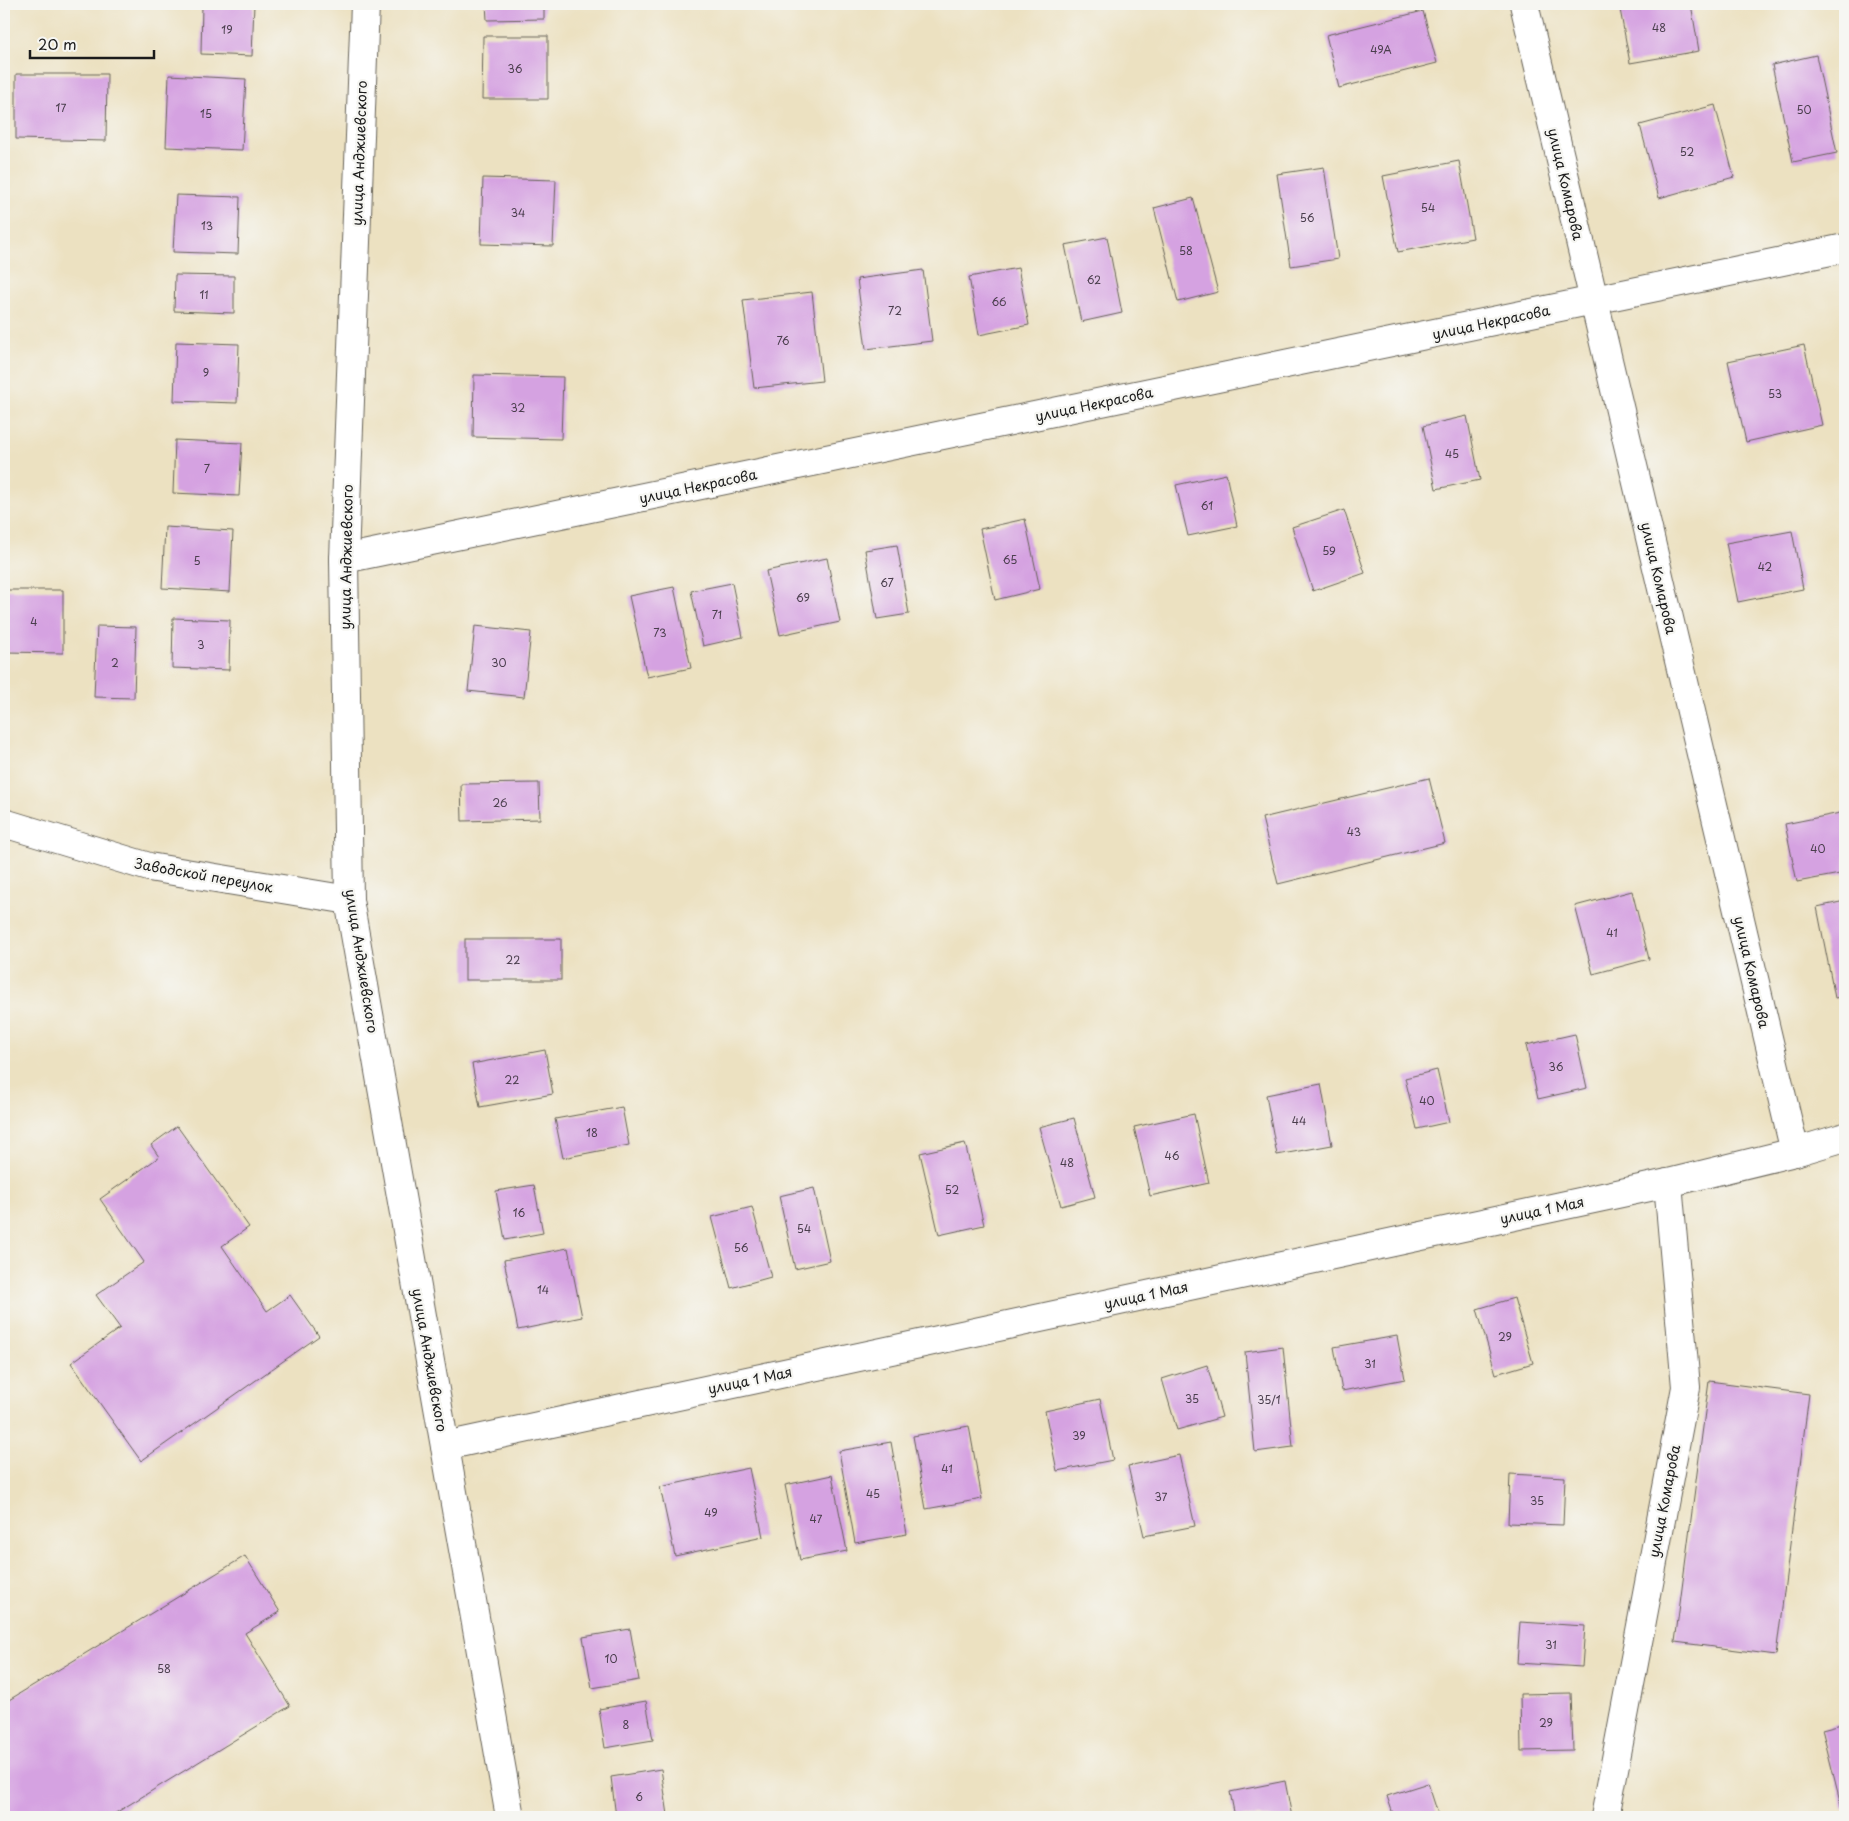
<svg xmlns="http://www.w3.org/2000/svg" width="1849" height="1821" font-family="'Playpen Sans',sans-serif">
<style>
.building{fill:#d5a2e1}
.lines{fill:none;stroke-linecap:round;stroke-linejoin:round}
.minor-casing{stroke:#656156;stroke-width:30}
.minor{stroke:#fff;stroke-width:28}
.labels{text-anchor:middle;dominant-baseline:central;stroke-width:4.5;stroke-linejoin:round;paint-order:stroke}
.number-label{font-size:11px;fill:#4a3e4d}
.street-label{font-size:14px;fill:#1c1c1c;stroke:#f6f6f2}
</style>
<rect width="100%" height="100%" fill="#f6f6f2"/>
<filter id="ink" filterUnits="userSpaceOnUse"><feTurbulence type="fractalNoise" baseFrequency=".02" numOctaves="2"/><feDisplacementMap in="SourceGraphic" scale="10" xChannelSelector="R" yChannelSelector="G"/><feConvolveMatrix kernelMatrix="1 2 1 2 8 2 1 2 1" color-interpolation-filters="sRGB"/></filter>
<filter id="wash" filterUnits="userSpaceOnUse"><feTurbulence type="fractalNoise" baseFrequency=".0096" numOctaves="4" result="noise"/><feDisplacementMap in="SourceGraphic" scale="20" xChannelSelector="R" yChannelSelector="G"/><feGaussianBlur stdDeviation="1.12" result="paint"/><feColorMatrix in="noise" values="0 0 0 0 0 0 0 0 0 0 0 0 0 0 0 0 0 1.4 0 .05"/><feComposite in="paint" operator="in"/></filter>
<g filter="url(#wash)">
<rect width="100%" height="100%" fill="#ece1c1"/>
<g id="blocks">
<g class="building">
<polygon points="202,4 254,4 252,56 201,54"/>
<polygon points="486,4 544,4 544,19 487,20"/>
<polygon points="1619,4 1691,4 1699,51 1630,63"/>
<polygon points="1423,11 1437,63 1339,88 1326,35"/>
<polygon points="483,36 548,36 548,99 482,99"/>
<polygon points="1816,55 1837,153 1793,162 1772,65"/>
<polygon points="16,74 107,74 106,141 16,139"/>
<polygon points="169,75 246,79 242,150 166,147"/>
<polygon points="1715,105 1734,177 1659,198 1640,125"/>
<polygon points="1459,161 1473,238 1398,252 1383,176"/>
<polygon points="1324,167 1338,259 1291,266 1277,174"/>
<polygon points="483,178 556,180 553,246 481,244"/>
<polygon points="176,195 240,197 238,254 173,252"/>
<polygon points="1193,198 1218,292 1178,302 1154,208"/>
<polygon points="1107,237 1122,313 1081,322 1065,245"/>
<polygon points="1018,268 1029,325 979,335 969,277"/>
<polygon points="923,270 932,341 866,349 857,279"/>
<polygon points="175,275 234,276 234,313 174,311"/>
<polygon points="812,292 822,381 754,388 743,300"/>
<polygon points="176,342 239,344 237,403 174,401"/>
<polygon points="1804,345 1822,425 1746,442 1728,361"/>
<polygon points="474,375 563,377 561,439 473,437"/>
<polygon points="1467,416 1480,480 1436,489 1423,426"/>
<polygon points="175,440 242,443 239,496 173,493"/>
<polygon points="1226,474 1237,526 1188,536 1176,485"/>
<polygon points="1344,510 1365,573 1313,591 1292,527"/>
<polygon points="1025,519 1040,589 995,600 980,529"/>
<polygon points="165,527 233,531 230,592 162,588"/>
<polygon points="1792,531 1803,589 1738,602 1726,543"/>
<polygon points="897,545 909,614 877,619 865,550"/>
<polygon points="827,558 840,622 780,635 766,571"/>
<polygon points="732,583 743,637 703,646 691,591"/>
<polygon points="674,587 691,668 647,677 629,596"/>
<polygon points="6,590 63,590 63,653 6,652"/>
<polygon points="173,618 230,620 229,670 172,668"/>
<polygon points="97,626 136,627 134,698 94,697"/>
<polygon points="475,626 531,632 524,697 468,691"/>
<polygon points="1429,778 1445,843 1278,884 1262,818"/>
<polygon points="539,783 540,819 462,821 461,784"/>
<polygon points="1845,812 1845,873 1797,882 1785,824"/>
<polygon points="1632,891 1649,959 1593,974 1575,906"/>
<polygon points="1845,901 1845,996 1835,998 1817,907"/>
<rect x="465" y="939" width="96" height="41"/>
<polygon points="1575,1034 1587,1088 1538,1099 1526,1045"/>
<polygon points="545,1050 553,1094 480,1107 472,1064"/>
<polygon points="1437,1070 1449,1122 1417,1129 1405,1078"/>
<polygon points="1321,1084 1332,1145 1277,1155 1266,1095"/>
<polygon points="622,1107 629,1145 563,1158 555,1119"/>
<polygon points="1194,1114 1209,1183 1150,1196 1134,1127"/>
<polygon points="1074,1118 1095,1197 1061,1206 1039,1127"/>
<polygon points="177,1126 249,1227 222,1246 267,1311 290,1295 319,1336 141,1461 71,1363 120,1328 96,1295 144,1262 100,1199 159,1157 151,1145"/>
<polygon points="965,1143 984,1225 939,1235 920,1153"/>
<polygon points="534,1185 543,1233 505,1240 496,1191"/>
<polygon points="814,1188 830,1261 795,1269 779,1196"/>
<polygon points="752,1207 771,1277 731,1288 712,1217"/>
<polygon points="568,1248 582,1317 518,1330 504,1260"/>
<polygon points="1514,1298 1533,1363 1496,1374 1477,1309"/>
<polygon points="1397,1336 1405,1379 1342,1391 1334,1347"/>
<polygon points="1283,1347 1293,1447 1255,1452 1245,1352"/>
<polygon points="1207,1365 1222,1417 1177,1430 1162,1379"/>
<polygon points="1709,1381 1809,1394 1776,1655 1675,1642"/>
<polygon points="1100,1399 1113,1460 1057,1471 1045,1411"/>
<polygon points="969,1426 982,1499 926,1509 913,1436"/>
<polygon points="891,1442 907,1534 855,1543 839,1451"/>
<polygon points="1179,1455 1195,1526 1144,1536 1128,1466"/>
<polygon points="749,1468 763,1537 675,1556 660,1487"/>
<polygon points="1510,1474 1565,1477 1563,1525 1508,1523"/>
<polygon points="832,1475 847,1551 800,1560 785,1485"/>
<polygon points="245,1556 280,1612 245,1633 290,1706 109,1817 4,1817 4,1703"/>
<polygon points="1520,1622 1585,1626 1582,1667 1517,1663"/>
<polygon points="630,1629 639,1680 592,1688 583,1637"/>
<polygon points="1571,1693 1573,1750 1521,1751 1520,1694"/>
<polygon points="646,1701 653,1740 605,1748 599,1709"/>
<polygon points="1845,1723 1845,1808 1842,1809 1822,1729"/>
<polygon points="661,1769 668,1815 650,1817 616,1817 611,1777"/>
<polygon points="1285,1781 1292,1817 1235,1817 1230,1792"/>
<polygon points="1428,1783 1439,1817 1394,1817 1387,1796"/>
</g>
</g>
</g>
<g filter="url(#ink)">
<use href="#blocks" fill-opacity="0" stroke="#656156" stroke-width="1"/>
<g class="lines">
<defs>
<g id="minor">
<polyline points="365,4 344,559 349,900 510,1817"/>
<polyline points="1524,4 1795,1152"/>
<polyline points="344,559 1845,248"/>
<polyline points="4,823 149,867 349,900"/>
<polyline points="445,1446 1668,1183 1795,1152 1845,1137"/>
<polyline points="1605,1817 1686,1387 1668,1183"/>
</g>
</defs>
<use href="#minor" class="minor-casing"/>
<use href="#minor" class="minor"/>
</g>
</g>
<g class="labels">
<g class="number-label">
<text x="1659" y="27">48</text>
<text x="227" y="29">19</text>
<text x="1381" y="49">49А</text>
<text x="515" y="68">36</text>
<text x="61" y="107">17</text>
<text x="1804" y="109">50</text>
<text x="206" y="113">15</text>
<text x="1687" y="151">52</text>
<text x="1428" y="207">54</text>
<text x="518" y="212">34</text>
<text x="1307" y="217">56</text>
<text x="207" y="225">13</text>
<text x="1186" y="250">58</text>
<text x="1094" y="279">62</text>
<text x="204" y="294">11</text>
<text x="999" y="301">66</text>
<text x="895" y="310">72</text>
<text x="783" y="340">76</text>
<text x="206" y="372">9</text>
<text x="1775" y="393">53</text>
<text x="518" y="407">32</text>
<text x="1452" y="453">45</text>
<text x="207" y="468">7</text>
<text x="1207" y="505">61</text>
<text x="1329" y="550">59</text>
<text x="1010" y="559">65</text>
<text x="197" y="560">5</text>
<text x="1765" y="566">42</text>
<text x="887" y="582">67</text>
<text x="803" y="597">69</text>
<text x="717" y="614">71</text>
<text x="34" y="621">4</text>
<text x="660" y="632">73</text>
<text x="201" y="644">3</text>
<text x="115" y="662">2</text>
<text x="499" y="662">30</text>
<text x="500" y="802">26</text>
<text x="1354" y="831">43</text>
<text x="1818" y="848">40</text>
<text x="1612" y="932">41</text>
<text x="513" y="959">22</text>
<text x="1556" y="1066">36</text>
<text x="512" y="1079">22</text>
<text x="1427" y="1100">40</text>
<text x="1299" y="1120">44</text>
<text x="592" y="1132">18</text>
<text x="1172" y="1155">46</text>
<text x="1067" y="1162">48</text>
<text x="952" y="1189">52</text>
<text x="519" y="1212">16</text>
<text x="804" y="1228">54</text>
<text x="741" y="1247">56</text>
<text x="543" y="1289">14</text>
<text x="1505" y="1336">29</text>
<text x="1370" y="1363">31</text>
<text x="1192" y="1398">35</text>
<text x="1269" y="1399">35/1</text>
<text x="1079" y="1435">39</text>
<text x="947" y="1468">41</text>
<text x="873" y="1493">45</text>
<text x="1161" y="1496">37</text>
<text x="1537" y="1500">35</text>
<text x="711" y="1512">49</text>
<text x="816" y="1518">47</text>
<text x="1551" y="1644">31</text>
<text x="611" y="1658">10</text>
<text x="164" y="1668">58</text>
<text x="1546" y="1722">29</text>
<text x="626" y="1724">8</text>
<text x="639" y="1796">6</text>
</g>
<g class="street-label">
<text transform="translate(359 153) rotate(-88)">улица Анджиевского</text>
<text transform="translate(1566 184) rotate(77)">улица Комарова</text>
<text transform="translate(1491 322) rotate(-12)">улица Некрасова</text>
<text transform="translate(1094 404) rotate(-12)">улица Некрасова</text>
<text transform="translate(698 486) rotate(-12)">улица Некрасова</text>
<text transform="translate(346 557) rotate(-89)">улица Анджиевского</text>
<text transform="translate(1659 578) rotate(77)">улица Комарова</text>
<text transform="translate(204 875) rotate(10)">Заводской переулок</text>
<text transform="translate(362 961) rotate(81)">улица Анджиевского</text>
<text transform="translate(1752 972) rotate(77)">улица Комарова</text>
<text transform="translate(1542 1210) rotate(-12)">улица 1 Мая</text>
<text transform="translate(1146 1295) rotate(-12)">улица 1 Мая</text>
<text transform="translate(430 1360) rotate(80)">улица Анджиевского</text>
<text transform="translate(750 1380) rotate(-12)">улица 1 Мая</text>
<text transform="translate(1664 1501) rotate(-79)">улица Комарова</text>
</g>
</g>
<rect width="1849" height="1821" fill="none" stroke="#f6f6f2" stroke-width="20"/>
<path d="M30 50v8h124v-8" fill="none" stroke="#1c1c1c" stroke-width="2.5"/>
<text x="38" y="50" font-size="15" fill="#1c1c1c" stroke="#f6f6f2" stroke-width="4" paint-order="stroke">20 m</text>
</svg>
